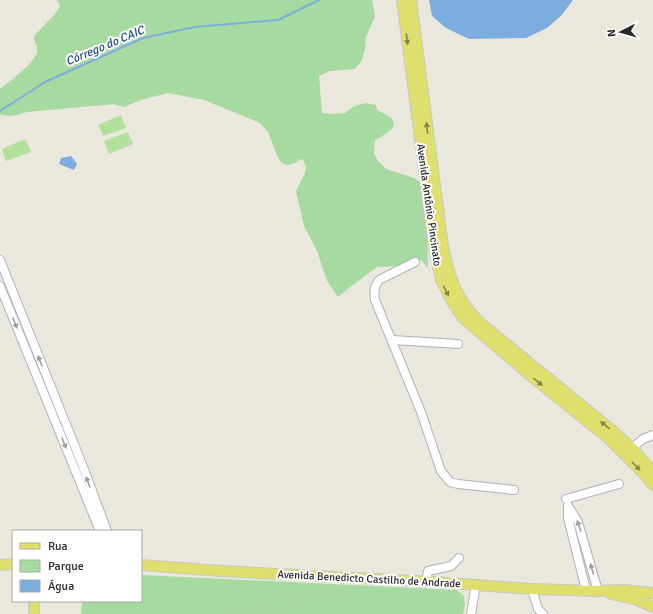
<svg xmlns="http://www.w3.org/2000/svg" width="653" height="614" font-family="Signika,sans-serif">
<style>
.green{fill:#a6daa0}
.pitch{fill:#b3e09d}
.water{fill:#7daddf}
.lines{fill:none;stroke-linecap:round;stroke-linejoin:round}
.stream{stroke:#7daddf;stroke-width:2}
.minor-casing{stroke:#b1b1bc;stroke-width:10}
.major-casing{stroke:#c8c8c8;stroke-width:12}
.path{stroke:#c8c8c8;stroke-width:1;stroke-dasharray:3 2;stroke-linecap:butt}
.minor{stroke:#fff;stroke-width:8}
.major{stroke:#dedf6d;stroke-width:10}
.oneway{fill:#84844c}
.oneway2{fill:#9f9f9f}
.labels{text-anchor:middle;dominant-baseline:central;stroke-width:4;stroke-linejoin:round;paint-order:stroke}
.street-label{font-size:11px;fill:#2a2a2a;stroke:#fff}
.water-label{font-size:12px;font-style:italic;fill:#1e4a8a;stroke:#fff}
</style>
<rect width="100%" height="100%" fill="#eae7dd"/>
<g class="green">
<path d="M 56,0 L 372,0 L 375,16 L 366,37 L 365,49 L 362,60 L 355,69 L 330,71 L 319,76 L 322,113 L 332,114 L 345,113 L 354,106 L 366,103 L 376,105 L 377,110 C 381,112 386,114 390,117 C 402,127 382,136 375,140 L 374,153 L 378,161 L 386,169 L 414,178 L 426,186 L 429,216 L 427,237 L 428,268 L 421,260 L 418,259 L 398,266 L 377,267 L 345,291 L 338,297 L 327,281 L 317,251 L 304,226 L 296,191 L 305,173 L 306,167 L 303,160 L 301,159 L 295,163 L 287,165 L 282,163 L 278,158 L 268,132 L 260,123 L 204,100 L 168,93 L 141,100 L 124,107 L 114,104 L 27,112 C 18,115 8,118 0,114 L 0,89 C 8,83 38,60 37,51 C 37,45 34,42 34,36 L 55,14 L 60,6 L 58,1 Z"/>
<polygon points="141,575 457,590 464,596 465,605 463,614 81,614 82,601 141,601"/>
</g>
<g class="pitch">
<polygon points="121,115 126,128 103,136 98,125"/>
<polygon points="128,132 133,144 109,154 104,141"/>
<polygon points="25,139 31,152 6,161 2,149"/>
</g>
<g class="water">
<polygon points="429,0 573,0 561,16 547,28 526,38 469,39 446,28 432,16"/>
<polygon points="71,156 77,164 74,170 59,164 61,158"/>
</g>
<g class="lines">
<polyline class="stream" points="0,111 45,82 143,38 195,27 278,20 319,0"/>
<defs>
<g id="minor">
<polyline points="0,260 82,464 107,531"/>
<path d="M 415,262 L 379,280 C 374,286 374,292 375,300 L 421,412 L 441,471 L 450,482 L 458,484 L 514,490"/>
<polyline points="0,286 100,531"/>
<polyline points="392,340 458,344"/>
<polyline points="632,448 643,439 653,435"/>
<polyline points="566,499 619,484"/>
<polyline points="568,506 578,522 598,591"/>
<polyline points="568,506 568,518 586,590"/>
<polyline points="426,581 428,571 451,566 459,558"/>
<polyline points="532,589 538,609 543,614"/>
<polyline points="471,614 476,584"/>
</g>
<g id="major">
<polyline points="402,0 434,248 441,280 454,305 463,318 531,376 608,438 644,474 653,485"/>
<path d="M 411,0 L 443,247 C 450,278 456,299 479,322 L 613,431 L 634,450 L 653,472"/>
<polyline points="0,565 13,564"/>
<polyline points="141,565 221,571 435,582 532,589 598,591 623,590 653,593"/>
<polyline points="611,594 635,599 653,607"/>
<polyline points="34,601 34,614"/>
</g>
</defs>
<use href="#minor" class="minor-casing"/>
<use href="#major" class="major-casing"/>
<g class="path">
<polyline points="259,604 276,614"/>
<polyline points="236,614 266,601 278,593 296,600 307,600 322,596 342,600 346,599 347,596 338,587 328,588"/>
</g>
<use href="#minor" class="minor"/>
<use href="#major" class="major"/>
</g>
<defs><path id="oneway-solid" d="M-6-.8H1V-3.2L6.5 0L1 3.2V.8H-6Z"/></defs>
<g class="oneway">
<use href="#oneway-solid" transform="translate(407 39) rotate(83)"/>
<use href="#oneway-solid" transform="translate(427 128) rotate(-97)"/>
<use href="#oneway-solid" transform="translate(446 291) rotate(63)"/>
<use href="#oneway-solid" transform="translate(538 382) rotate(39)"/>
<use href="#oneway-solid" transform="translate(605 425) rotate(-141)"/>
<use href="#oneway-solid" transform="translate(636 466) rotate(46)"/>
</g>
<g class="oneway2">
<use href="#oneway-solid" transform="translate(15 323) rotate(68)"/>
<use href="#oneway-solid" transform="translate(40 361) rotate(-112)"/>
<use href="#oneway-solid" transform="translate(64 443) rotate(68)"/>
<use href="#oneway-solid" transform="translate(88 482) rotate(-111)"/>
<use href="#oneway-solid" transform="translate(579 526) rotate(-109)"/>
<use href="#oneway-solid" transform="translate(592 569) rotate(-106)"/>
</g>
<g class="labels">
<g class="street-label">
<text transform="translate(429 205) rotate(82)">Avenida Antônio Pincinato</text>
<text transform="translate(369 579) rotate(3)">Avenida Benedicto Castilho de Andrade</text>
</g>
<g class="water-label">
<text transform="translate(105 46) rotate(-23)">Córrego do CAIC</text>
</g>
</g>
<rect x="12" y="530" width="130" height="72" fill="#ffffff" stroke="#aaaaaa"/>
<rect x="20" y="543" width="20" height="6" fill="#dedf6d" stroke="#aaaaaa"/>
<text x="48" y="550" font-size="12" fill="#2a2a2a">Rua</text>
<rect x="20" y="560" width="20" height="12" fill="#a6daa0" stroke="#aaaaaa"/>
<text x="48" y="570" font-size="12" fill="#2a2a2a">Parque</text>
<rect x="20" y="580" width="20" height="12" fill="#7daddf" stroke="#aaaaaa"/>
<text x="48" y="590" font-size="12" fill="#2a2a2a">Água</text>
<g transform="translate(621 32) rotate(264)" stroke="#ffffff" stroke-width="3" paint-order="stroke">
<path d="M0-3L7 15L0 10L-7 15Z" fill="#2a2a2a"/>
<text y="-6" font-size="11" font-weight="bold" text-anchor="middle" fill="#2a2a2a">N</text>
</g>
</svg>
